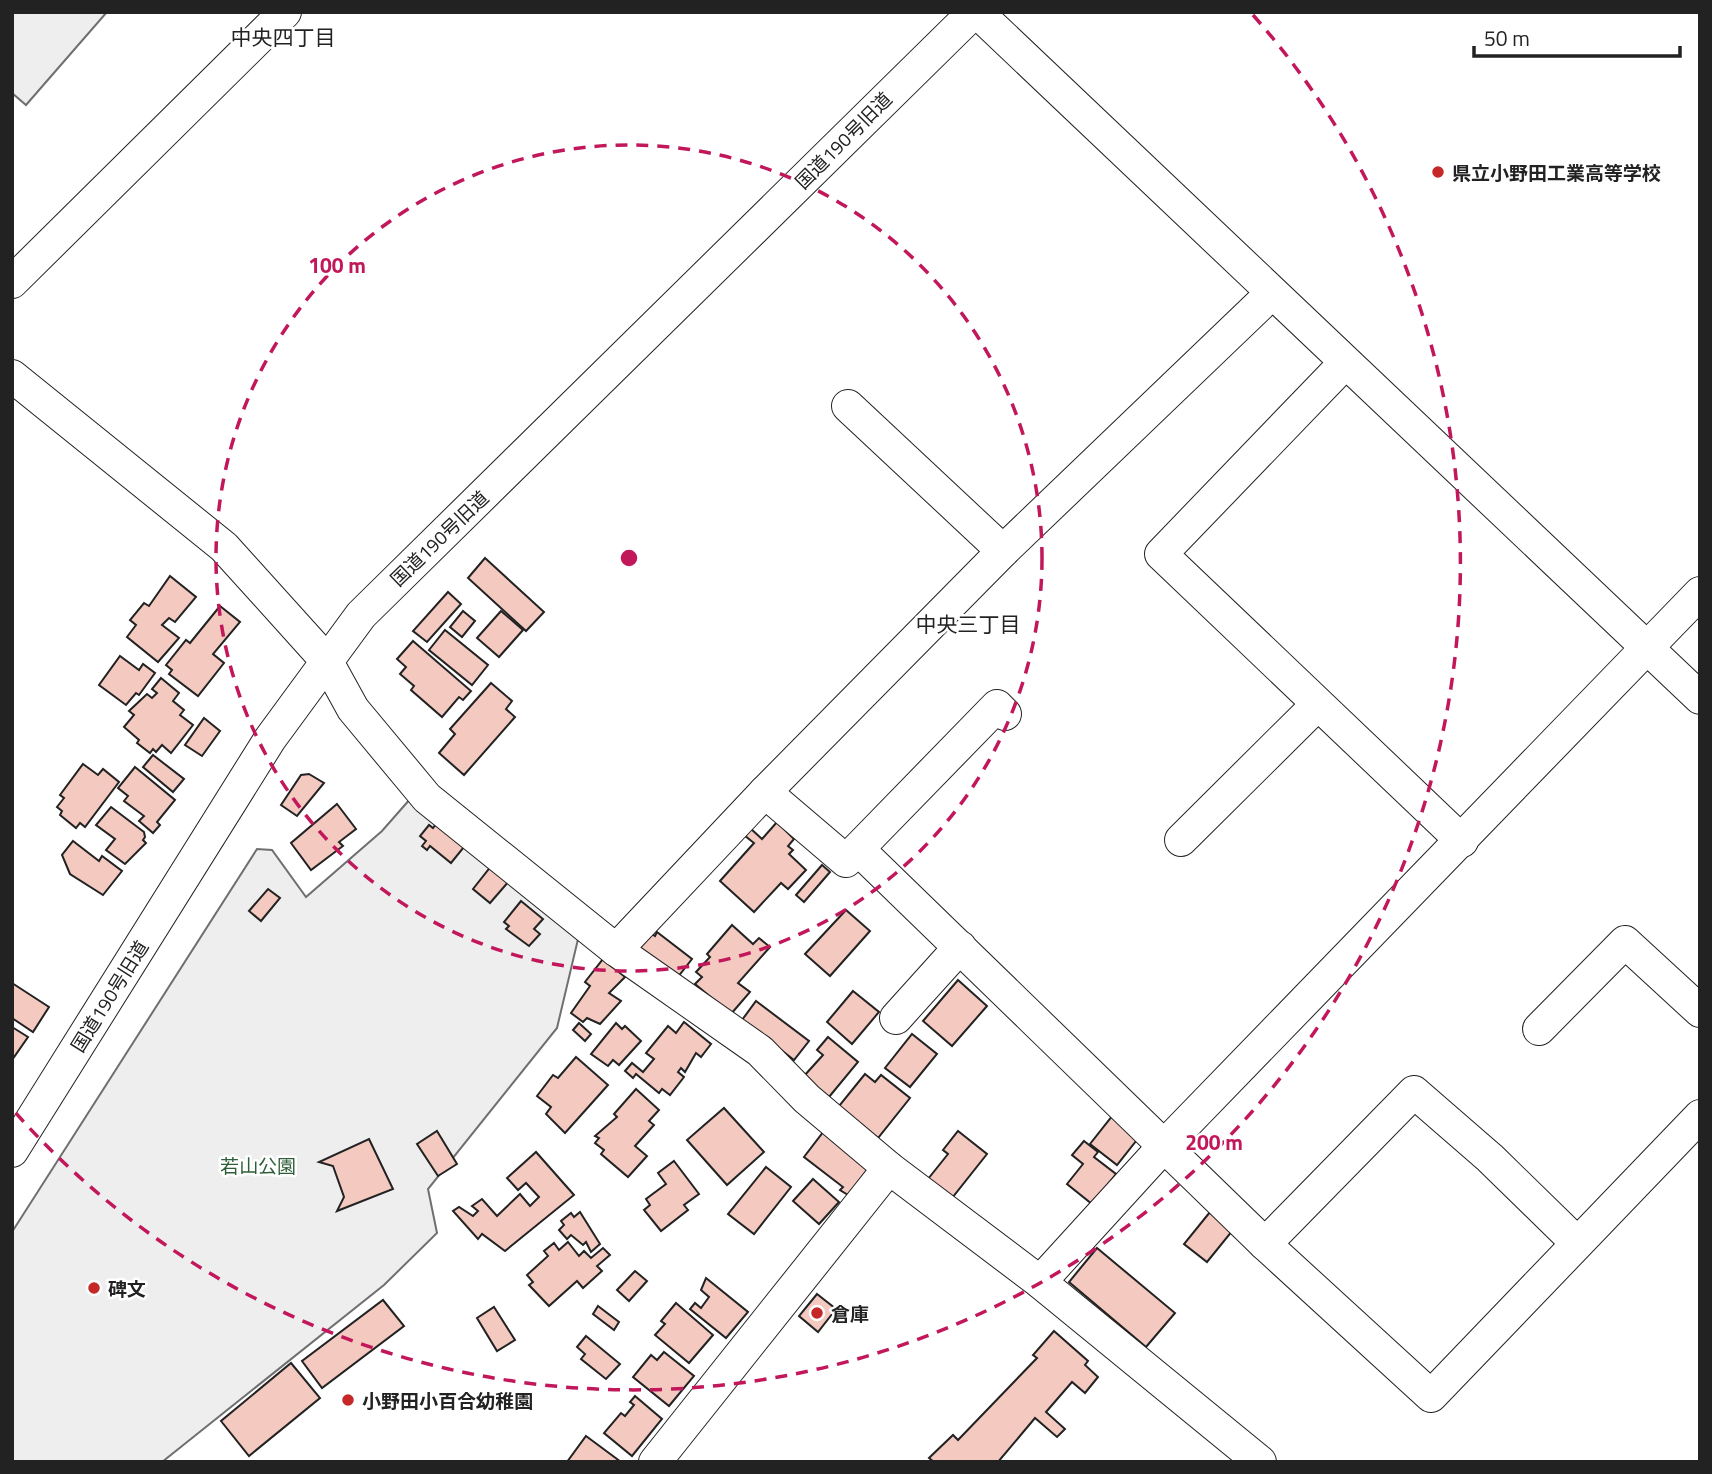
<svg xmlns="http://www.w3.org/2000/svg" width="1712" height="1474" font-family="'Titillium Web','Noto Sans JP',sans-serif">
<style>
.green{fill:#eee;stroke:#6f6f6f;stroke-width:2}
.building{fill:#f3c9c0;stroke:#222;stroke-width:2}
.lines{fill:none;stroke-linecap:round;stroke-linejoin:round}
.minor-casing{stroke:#222;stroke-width:34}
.minor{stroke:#fff;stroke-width:32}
.ring{fill:none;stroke:#c2185b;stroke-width:3.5;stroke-dasharray:12 9}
.poi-dot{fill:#c62828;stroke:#fff;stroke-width:2.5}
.labels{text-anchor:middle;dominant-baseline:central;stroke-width:5;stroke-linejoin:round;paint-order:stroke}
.street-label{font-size:19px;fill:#222;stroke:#fff}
.poi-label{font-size:19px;font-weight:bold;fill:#222;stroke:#fff;text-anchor:start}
.park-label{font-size:19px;fill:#2f5e38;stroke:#fff}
.neighbourhood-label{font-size:21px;fill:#222;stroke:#fff}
.centre{fill:#c2185b;stroke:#fff;stroke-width:3.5}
.ring-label{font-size:21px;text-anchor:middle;font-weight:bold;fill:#c2185b;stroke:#fff;stroke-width:5;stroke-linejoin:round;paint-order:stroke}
</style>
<rect width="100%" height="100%" fill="#fff"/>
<g class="green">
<polygon points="12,12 107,12 26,105 12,93"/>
<polygon points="411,798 579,935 557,1028 428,1189 437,1233 384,1285 162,1462 12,1462 12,1232 257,849 272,850 306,897 382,831"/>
</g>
<g class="building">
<polygon points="485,558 544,612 526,631 468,578"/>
<polygon points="170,576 196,597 175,622 169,618 162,625 179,638 158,662 127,637 136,625 130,620 144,603 149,606"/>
<polygon points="448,592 461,604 427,642 413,631"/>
<polygon points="220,606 240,622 213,654 224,663 198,696 169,674 172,670 166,665 186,640 190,643"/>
<polygon points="463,611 475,621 462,637 450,627"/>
<polygon points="501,611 523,630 499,657 477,638"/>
<polygon points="445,630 488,665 472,685 429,650"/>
<polygon points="413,641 471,691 463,700 459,697 442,717 411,690 414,686 400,674 406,667 397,659"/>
<polygon points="120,656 139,670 143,664 155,673 139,695 136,693 126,705 99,685"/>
<polygon points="161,678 179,693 173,701 184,710 180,715 193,725 171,753 162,745 156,752 153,749 150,753 137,743 139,740 124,727 134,715 129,711 147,694 152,698 157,693 152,689"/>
<polygon points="491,683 512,701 506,709 515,717 464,775 439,753 455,734 450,729"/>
<polygon points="204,718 220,731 202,756 185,745"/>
<polygon points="153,755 184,779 173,792 143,767"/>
<polygon points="83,764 98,775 103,769 119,782 85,827 80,823 76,828 60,815 62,811 57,807 64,798 60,795"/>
<polygon points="135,767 175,800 157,822 160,825 153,833 139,821 144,816 124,801 128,796 118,788"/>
<polygon points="309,774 324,783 297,816 281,805 301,775"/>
<polygon points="337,804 356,829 339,842 343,846 311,870 291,843"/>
<polygon points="111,807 144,832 145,837 143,840 146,843 125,864 106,850 115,839 96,825"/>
<polygon points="777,822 794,839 788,846 793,850 789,854 806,870 788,889 781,883 754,912 720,881 754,843 744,835 750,828 762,839"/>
<polygon points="436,824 464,847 451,863 430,846 427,850 422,846 426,841 420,836 429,825 433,828"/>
<polygon points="73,841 99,861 102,856 122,871 103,895 70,874 62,855"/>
<polygon points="492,865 510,880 490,903 473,889"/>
<polygon points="822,865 830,872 804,902 796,895"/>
<polygon points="268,889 280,898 261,921 249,911"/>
<polygon points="521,901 543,919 534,929 540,934 529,946 506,929 509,926 504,922"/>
<polygon points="846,910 870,931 830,976 805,954"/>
<polygon points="732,925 753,944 759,938 770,947 738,983 750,992 731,1014 695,984 702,977 696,972 710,957 707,954"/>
<polygon points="646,930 655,936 657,932 692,959 677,978 635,945"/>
<polygon points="603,959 625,977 609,993 621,1001 600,1024 587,1018 583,1022 571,1013 590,986 585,982"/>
<polygon points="958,980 987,1006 952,1046 923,1021"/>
<polygon points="12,983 49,1007 33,1032 12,1018"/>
<polygon points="853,991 879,1012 852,1044 827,1022"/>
<polygon points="756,1001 809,1041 794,1060 742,1020"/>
<polygon points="684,1022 711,1044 701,1057 696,1053 685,1072 681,1068 678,1072 684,1077 670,1095 662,1089 659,1093 636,1074 633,1078 625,1071 632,1063 643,1072 654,1059 646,1053 668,1026 676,1033"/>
<polygon points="579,1023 591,1034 585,1041 573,1030"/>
<polygon points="616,1023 622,1029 625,1026 641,1041 619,1065 613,1060 608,1066 591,1054"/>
<polygon points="12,1027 28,1037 12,1060"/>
<polygon points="912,1034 937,1054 910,1087 885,1068"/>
<polygon points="828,1037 858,1062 829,1097 804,1076 823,1055 817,1050"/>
<polygon points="576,1057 608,1085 565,1133 546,1114 551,1107 537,1096 553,1075 558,1078"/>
<polygon points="865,1074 875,1082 881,1075 910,1098 878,1138 839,1106"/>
<polygon points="636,1089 659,1110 649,1121 654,1125 635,1146 647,1156 628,1177 601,1154 604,1150 595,1143 599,1138 595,1136 617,1117 614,1114"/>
<polygon points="724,1108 764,1152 727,1185 687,1140"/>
<polygon points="1113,1115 1140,1136 1117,1165 1090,1144"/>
<polygon points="437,1131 457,1164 438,1176 417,1144"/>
<polygon points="824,1131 870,1166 848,1195 840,1190 843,1187 804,1157"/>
<polygon points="958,1131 987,1154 952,1198 928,1179 948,1154 943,1150"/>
<polygon points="369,1139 393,1189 337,1211 344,1197 333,1166 319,1162"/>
<polygon points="1084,1141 1098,1152 1094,1157 1116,1174 1092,1204 1067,1184 1083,1164 1072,1155"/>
<polygon points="536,1152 574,1195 505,1251 482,1234 478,1239 453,1211 459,1207 473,1216 478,1211 472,1206 482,1199 497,1216 520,1194 530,1206 539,1197 526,1183 518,1190 507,1178"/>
<polygon points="674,1161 699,1194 684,1205 688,1210 661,1231 644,1210 650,1205 646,1199 666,1184 658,1173"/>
<polygon points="766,1167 791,1187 754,1234 728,1214"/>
<polygon points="813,1179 839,1202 819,1224 793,1201"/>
<polygon points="580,1212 600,1244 591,1252 586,1242 583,1245 571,1235 567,1239 559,1230 564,1225 561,1221 571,1213 574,1217"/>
<polygon points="1210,1212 1233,1230 1207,1262 1184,1244"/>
<polygon points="568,1242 579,1256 584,1251 591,1258 603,1248 610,1255 597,1266 602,1271 583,1288 577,1281 549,1306 529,1285 533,1282 527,1275 548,1256 544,1251 554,1243 559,1250"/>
<polygon points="1097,1248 1175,1313 1146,1347 1069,1282"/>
<polygon points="635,1271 647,1281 629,1301 617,1290"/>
<polygon points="706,1278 748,1312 726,1338 690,1309 695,1303 701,1308 709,1297 701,1290"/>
<polygon points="817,1294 836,1309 818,1332 799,1316"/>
<polygon points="383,1300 404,1326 322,1388 302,1361"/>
<polygon points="676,1303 713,1335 689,1363 655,1335 665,1324 661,1321"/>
<polygon points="598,1306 619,1322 614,1330 593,1314"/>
<polygon points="494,1307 515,1340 497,1351 477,1318"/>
<polygon points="1054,1331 1088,1361 1085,1365 1098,1377 1085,1393 1072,1382 1046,1412 1065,1429 1057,1437 1035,1418 998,1462 934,1462 929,1458 953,1435 958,1440 1037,1358 1033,1355"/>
<polygon points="586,1336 620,1364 606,1379 581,1359 585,1354 577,1347"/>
<polygon points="664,1352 694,1376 669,1406 633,1377 651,1355 657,1360"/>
<polygon points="291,1363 320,1398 249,1456 221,1421"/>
<polygon points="635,1396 662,1419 632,1456 604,1433 621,1413 625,1416 634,1405 630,1402"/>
<polygon points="586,1436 621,1462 567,1462"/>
</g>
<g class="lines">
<defs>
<g id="minor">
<polyline points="977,12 1700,698"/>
<polyline points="12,282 285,12"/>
<polyline points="1345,363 1161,554 1462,841"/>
<polyline points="12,376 224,547 326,660 353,709 427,798 616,950 760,1051 807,1099 889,1168 1040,1282 1260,1462"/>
<polyline points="848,406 1003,551"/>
<polyline points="765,792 846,861 997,706 1005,714"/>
<polyline points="1181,840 1317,705"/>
<polyline points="859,850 1265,1244 1431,1396 1700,1116"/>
<polyline points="616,950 765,792 1003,551 1272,293"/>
<polyline points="896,1018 960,947"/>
<polyline points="1539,1029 1625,942 1700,1011"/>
<polyline points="12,1151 270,739 361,615 974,12"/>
<polyline points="1265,1244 1414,1092 1490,1158 1577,1243"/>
<polyline points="1040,1282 1165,1145 1700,593"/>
<polyline points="655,1462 889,1168"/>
</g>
</defs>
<use href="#minor" class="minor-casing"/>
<use href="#minor" class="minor"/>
</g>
<g class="ring">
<circle cx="629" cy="558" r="413"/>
<path d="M1253 15A827 827 0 0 1 14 1111"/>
</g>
<g class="poi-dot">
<circle cx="1438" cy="172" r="7"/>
<circle cx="94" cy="1288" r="7"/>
<circle cx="817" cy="1313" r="7"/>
<circle cx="348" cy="1400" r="7"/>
</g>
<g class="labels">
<g class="street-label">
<text transform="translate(843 140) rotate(-45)">国道190号旧道</text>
<text transform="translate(439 538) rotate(-44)">国道190号旧道</text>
<text transform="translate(109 996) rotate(-58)">国道190号旧道</text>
</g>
<g class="poi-label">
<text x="1452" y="172">県立小野田工業高等学校</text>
<text x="108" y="1288">碑文</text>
<text x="831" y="1313">倉庫</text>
<text x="362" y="1400">小野田小百合幼稚園</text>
</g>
<g class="park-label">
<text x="258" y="1165">若山公園</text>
</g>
<g class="neighbourhood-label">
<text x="283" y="37">中央四丁目</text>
<text x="968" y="624">中央三丁目</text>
</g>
</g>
<circle cx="629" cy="558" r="10" class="centre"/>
<g class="ring-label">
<text x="337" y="273">100 m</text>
<text x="1214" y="1150">200 m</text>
</g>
<rect width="1712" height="1474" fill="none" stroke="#222222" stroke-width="28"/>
<path d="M1474 46v10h206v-10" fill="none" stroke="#222222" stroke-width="3.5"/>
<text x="1484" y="46" font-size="21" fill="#222222" stroke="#ffffff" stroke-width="5" paint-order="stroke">50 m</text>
</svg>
